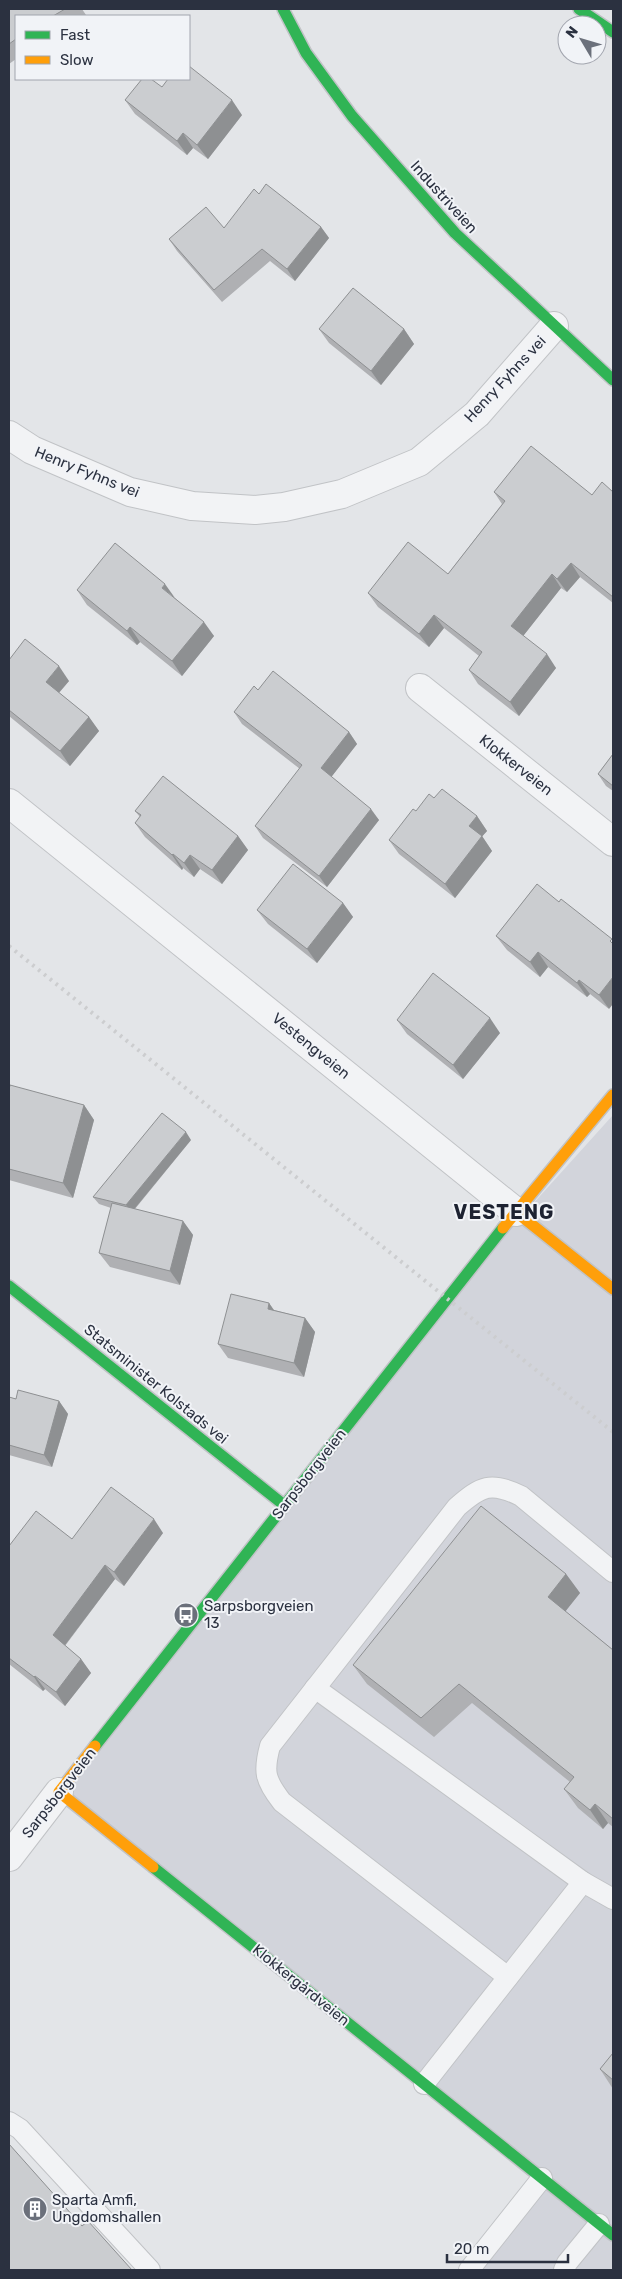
<svg xmlns="http://www.w3.org/2000/svg" width="622" height="2279" font-family="Rubik,sans-serif">
<style>
.built{fill:#d2d4db}
.lines{fill:none;stroke-linecap:round;stroke-linejoin:round}
.lane-casing{stroke:#c1c3c6;stroke-width:22}
.street-casing{stroke:#c1c3c6;stroke-width:30}
.fast-casing{stroke:#c1c3c6;stroke-width:14}
.slow-casing{stroke:#c1c3c6;stroke-width:14}
.lane{stroke:#f2f3f5;stroke-width:20}
.street{stroke:#f2f3f5;stroke-width:28}
.fast{stroke:#30b455;stroke-width:11}
.slow{stroke:#ff9f0a;stroke-width:11}
.rail{stroke:#cccdcf;stroke-width:4;stroke-dasharray:2.5 5;stroke-linecap:butt}
.wall{fill:#afb0b3}
.shaded-wall{fill:#8e9092}
.building{fill:#cbcdd0;stroke:#8e9092}
.labels{text-anchor:middle;dominant-baseline:central;stroke-width:4;stroke-linejoin:round;paint-order:stroke}
.street-label{font-size:15px;fill:#2b3140;stroke:#f1f3f7}
.poi-label{font-size:15px;fill:#2b3140;stroke:#f1f3f7;text-anchor:start}
.district-label{font-size:20px;font-weight:bold;letter-spacing:1px;fill:#1d2231;stroke:#f1f3f7}
</style>
<rect width="100%" height="100%" fill="#e3e5e8"/>
<polygon class="built" points="613,1115 613,2270 469,2270 542,2179 59,1792 447,1299"/>
<g class="lines">
<defs>
<g id="lane">
<polyline points="315,1688 583,1882 613,1899"/>
<path d="M 508,1977 L 282,1802 C 265,1780 263,1772 270,1746 L 457,1507 C 481,1486 491,1481 521,1496 L 613,1572"/>
<polyline points="424,2084 583,1882"/>
<polyline points="9,2122 20,2129 150,2270"/>
<polyline points="469,2270 542,2178"/>
<polyline points="564,2270 567,2263 599,2224"/>
</g>
<g id="street">
<polyline points="9,435 32,450 130,492 192,506 255,510 284,507 342,494 419,462 477,414 554,326"/>
<polyline points="420,688 613,842"/>
<polyline points="9,803 516,1212"/>
<polyline points="9,1857 59,1792"/>
</g>
<g id="fast">
<polyline points="283,9 306,53 352,116 455,233 613,380"/>
<polyline points="579,9 613,32"/>
<polyline points="9,1286 284,1505"/>
<polyline points="95,1746 503,1228"/>
<polyline points="153,1867 613,2235"/>
</g>
<g id="slow">
<polyline points="516,1212 613,1289"/>
<polyline points="503,1228 613,1095"/>
<polyline points="95,1746 59,1792 153,1867"/>
</g>
</defs>
<use href="#lane" class="lane-casing"/>
<use href="#street" class="street-casing"/>
<use href="#fast" class="fast-casing"/>
<use href="#slow" class="slow-casing"/>
<use href="#lane" class="lane"/>
<use href="#street" class="street"/>
<use href="#fast" class="fast"/>
<use href="#slow" class="slow"/>
<polyline class="rail" points="9,946 613,1432"/>
</g>
<g class="wall">
<polygon points="9,9 82,9 86,15 84,16 16,16 16,59 9,64"/>
<polygon points="125,100 242,115 208,159 193,148 187,155 135,114"/>
<polygon points="259,194 321,227 329,238 295,281 270,261 222,302 177,251 169,239 224,228"/>
<polygon points="319,329 404,329 414,344 381,385 329,343"/>
<polygon points="494,492 592,495 613,492 613,603 580,577 567,592 561,588 523,636 556,668 519,716 478,684 469,670 479,656 444,628 429,647 378,607 368,593 448,574 502,504"/>
<polygon points="77,590 175,598 214,636 182,676 140,642 137,645 87,605"/>
<polygon points="9,660 69,681 59,693 89,717 99,731 70,766 9,716"/>
<polygon points="258,690 349,732 357,744 331,777 379,820 327,887 263,838 255,826 300,769 242,724 234,712"/>
<polygon points="613,754 613,791 606,786 598,774"/>
<polygon points="434,798 477,816 487,831 482,836 492,851 455,898 399,854 389,840"/>
<polygon points="135,811 238,836 248,850 222,884 200,869 194,877 183,868 182,870 145,837 135,823 140,817"/>
<polygon points="537,884 609,1009 590,994 587,997 548,967 540,977 507,950 496,936"/>
<polygon points="343,903 353,917 317,963 268,924 257,910"/>
<polygon points="397,1020 500,1033 463,1079 407,1034"/>
<polygon points="9,1090 84,1105 94,1120 73,1198 9,1180"/>
<polygon points="191,1140 135,1209 183,1221 193,1235 180,1285 110,1267 99,1253 111,1208 99,1204 93,1197"/>
<polygon points="269,1303 274,1310 305,1318 315,1332 304,1377 228,1358 218,1344"/>
<polygon points="9,1397 16,1399 59,1401 68,1414 52,1467 9,1455"/>
<polygon points="163,1533 124,1586 115,1579 65,1646 81,1659 91,1673 65,1706 45,1689 43,1691 9,1664 9,1546 72,1539"/>
<polygon points="566,1574 580,1593 565,1611 613,1650 613,1827 608,1823 603,1829 578,1808 564,1789 570,1782 472,1703 434,1737 367,1684 353,1665"/>
<polygon points="613,2053 613,2089 600,2069"/>
</g>
<g class="shaded-wall">
<polygon points="232,100 242,115 208,159 197,145"/>
<polygon points="183,133 193,148 187,155 177,141"/>
<polygon points="321,227 329,238 295,281 287,269"/>
<polygon points="404,329 414,344 381,385 371,371"/>
<polygon points="571,563 580,577 567,592 557,579"/>
<polygon points="552,574 561,588 520,640 511,626"/>
<polygon points="165,584 175,598 162,588"/>
<polygon points="434,615 444,628 429,647 419,634"/>
<polygon points="204,622 214,636 182,676 172,661"/>
<polygon points="130,627 140,642 137,645 127,631"/>
<polygon points="547,654 556,668 519,716 510,702"/>
<polygon points="59,666 69,681 56,696 46,682"/>
<polygon points="89,717 99,731 70,766 60,751"/>
<polygon points="349,732 357,744 329,780 321,768"/>
<polygon points="371,809 379,820 327,887 319,876"/>
<polygon points="477,816 487,831 479,840 469,826"/>
<polygon points="238,836 248,850 222,884 212,870"/>
<polygon points="482,836 492,851 455,898 445,884"/>
<polygon points="173,854 183,868 182,870 172,855"/>
<polygon points="190,855 200,869 194,877 184,863"/>
<polygon points="343,903 353,917 317,963 307,949"/>
<polygon points="538,952 548,967 540,977 530,962"/>
<polygon points="613,977 613,1004 609,1009 599,995"/>
<polygon points="579,980 590,994 587,997 577,983"/>
<polygon points="490,1018 500,1033 463,1079 453,1065"/>
<polygon points="84,1105 94,1120 73,1198 63,1183"/>
<polygon points="186,1132 191,1140 131,1213 126,1205"/>
<polygon points="183,1221 193,1235 180,1285 170,1271"/>
<polygon points="269,1303 279,1318 268,1309"/>
<polygon points="305,1318 315,1332 304,1377 294,1363"/>
<polygon points="59,1401 68,1414 52,1467 44,1455"/>
<polygon points="154,1519 163,1533 124,1586 114,1572"/>
<polygon points="105,1565 115,1579 62,1649 53,1635"/>
<polygon points="566,1574 580,1593 561,1617 548,1597"/>
<polygon points="81,1659 91,1673 65,1706 56,1692"/>
<polygon points="35,1676 45,1689 43,1691 34,1677"/>
<polygon points="595,1804 608,1823 603,1829 590,1810"/>
</g>
<g class="building">
<polygon points="9,9 65,9 53,16 16,16 16,39 9,44"/>
<polygon points="189,66 232,100 197,145 183,133 177,141 125,100 142,79 151,79 162,87 168,79 189,79"/>
<polygon points="266,184 321,227 287,269 262,249 214,290 169,239 206,207 224,228 254,189 259,194"/>
<polygon points="353,288 404,329 371,371 319,329"/>
<polygon points="531,446 592,495 602,482 613,492 613,597 571,563 557,579 552,574 511,626 547,654 510,702 469,670 482,652 434,615 419,634 368,593 408,542 448,574 505,501 494,492"/>
<polygon points="115,543 165,584 162,588 204,622 172,661 130,627 127,631 77,590"/>
<polygon points="25,639 59,666 46,682 89,717 60,751 9,710 9,660"/>
<polygon points="273,671 349,732 321,768 371,809 319,876 255,826 302,765 234,712 254,686 258,690"/>
<polygon points="613,754 613,786 598,774"/>
<polygon points="163,776 238,836 212,870 190,855 184,863 173,854 172,855 135,823 141,815 135,811"/>
<polygon points="442,789 477,816 469,826 482,836 445,884 389,840 413,809 416,811 429,794 434,798"/>
<polygon points="293,864 343,903 307,949 257,910"/>
<polygon points="537,884 559,902 561,899 612,939 610,941 613,944 613,977 599,995 579,980 577,983 538,952 530,962 496,936"/>
<polygon points="433,973 490,1018 453,1065 397,1020"/>
<polygon points="10,1085 84,1105 63,1183 9,1169 9,1090"/>
<polygon points="162,1113 186,1132 126,1205 93,1197"/>
<polygon points="112,1203 183,1221 170,1271 99,1253"/>
<polygon points="231,1294 269,1303 268,1309 305,1318 294,1363 218,1344"/>
<polygon points="18,1390 59,1401 44,1455 9,1445 9,1397 16,1399"/>
<polygon points="111,1487 154,1519 114,1572 105,1565 53,1635 81,1659 56,1692 35,1676 34,1677 9,1658 9,1546 36,1511 72,1539"/>
<polygon points="481,1506 566,1574 548,1597 613,1650 613,1819 595,1804 590,1810 564,1789 574,1777 459,1684 421,1718 353,1665"/>
<polygon points="613,2053 613,2080 600,2069"/>
<polygon points="9,2144 82,2226 88,2221 132,2270 9,2270"/>
</g>
<defs>
<symbol id="bus-disc" viewBox="-11 -11 22 22"><circle r="9.5" fill="#6b707b" stroke="#f1f3f7"/><path d="M-5-6H5V4H4V6H2V4H-2V6H-4V4H-5ZM-3.5-4V0h7V-4ZM-3.5 1.2v1.5H-2V1.2ZM2 1.2v1.5H3.5V1.2Z" fill="#fff"/></symbol>
<symbol id="building-disc" viewBox="-11 -11 22 22"><circle r="9.5" fill="#6b707b" stroke="#f1f3f7"/><path d="M-4-6H4V6H1V3H-1V6H-4ZM-2.5-4.3h1.7v1.8h-1.7ZM.8-4.3h1.7v1.8H.8ZM-2.5-1h1.7V.8h-1.7ZM.8-1h1.7V.8H.8Z" fill="#fff"/></symbol>
</defs>
<g fill-rule="evenodd">
<use href="#bus-disc" x="172" y="1601" width="28" height="28"/>
<use href="#building-disc" x="21" y="2195" width="28" height="28"/>
</g>
<g class="labels">
<g class="street-label">
<text transform="translate(444 197) rotate(48)">Industriveien</text>
<text transform="translate(505 379) rotate(-47)">Henry Fyhns vei</text>
<text transform="translate(87 472) rotate(22)">Henry Fyhns vei</text>
<text transform="translate(516 765) rotate(38)">Klokkerveien</text>
<text transform="translate(311 1046) rotate(39)">Vestengveien</text>
<text transform="translate(156 1384) rotate(39)">Statsminister Kolstads vei</text>
<text transform="translate(309 1474) rotate(-52)">Sarpsborgveien</text>
<text transform="translate(59 1793) rotate(-52)">Sarpsborgveien</text>
<text transform="translate(301 1985) rotate(39)">Klokkergårdveien</text>
</g>
<g class="poi-label">
<text x="204" y="1606">Sarpsborgveien<tspan x="204" dy="17">13</tspan></text>
<text x="52" y="2200">Sparta Amfi,<tspan x="52" dy="17">Ungdomshallen</tspan></text>
</g>
<g class="district-label">
<text x="504" y="1212">VESTENG</text>
</g>
</g>
<rect width="622" height="2279" fill="none" stroke="#2b3140" stroke-width="20"/>
<rect x="15" y="15" width="175" height="65" fill="#f1f3f7" stroke="#a2a5ae"/>
<rect x="25" y="31" width="25" height="8" fill="#30b455" stroke="#a2a5ae"/>
<text x="60" y="40" font-size="15" fill="#2b3140">Fast</text>
<rect x="25" y="56" width="25" height="8" fill="#ff9f0a" stroke="#a2a5ae"/>
<text x="60" y="65" font-size="15" fill="#2b3140">Slow</text>
<g transform="translate(582 40) rotate(308)"><circle r="24" fill="#f1f3f7" stroke="#a2a5ae"/>
<path d="M0-4L9 19L0 12L-9 19Z" fill="#6b707b"/>
<text y="-8" font-size="14" font-weight="bold" text-anchor="middle" fill="#2b3140">N</text>
</g>
<path d="M447 2254v8h121v-8" fill="none" stroke="#2b3140" stroke-width="2.5"/>
<text x="454" y="2254" font-size="15" fill="#2b3140" stroke="#f1f3f7" stroke-width="4" paint-order="stroke">20 m</text>
</svg>
